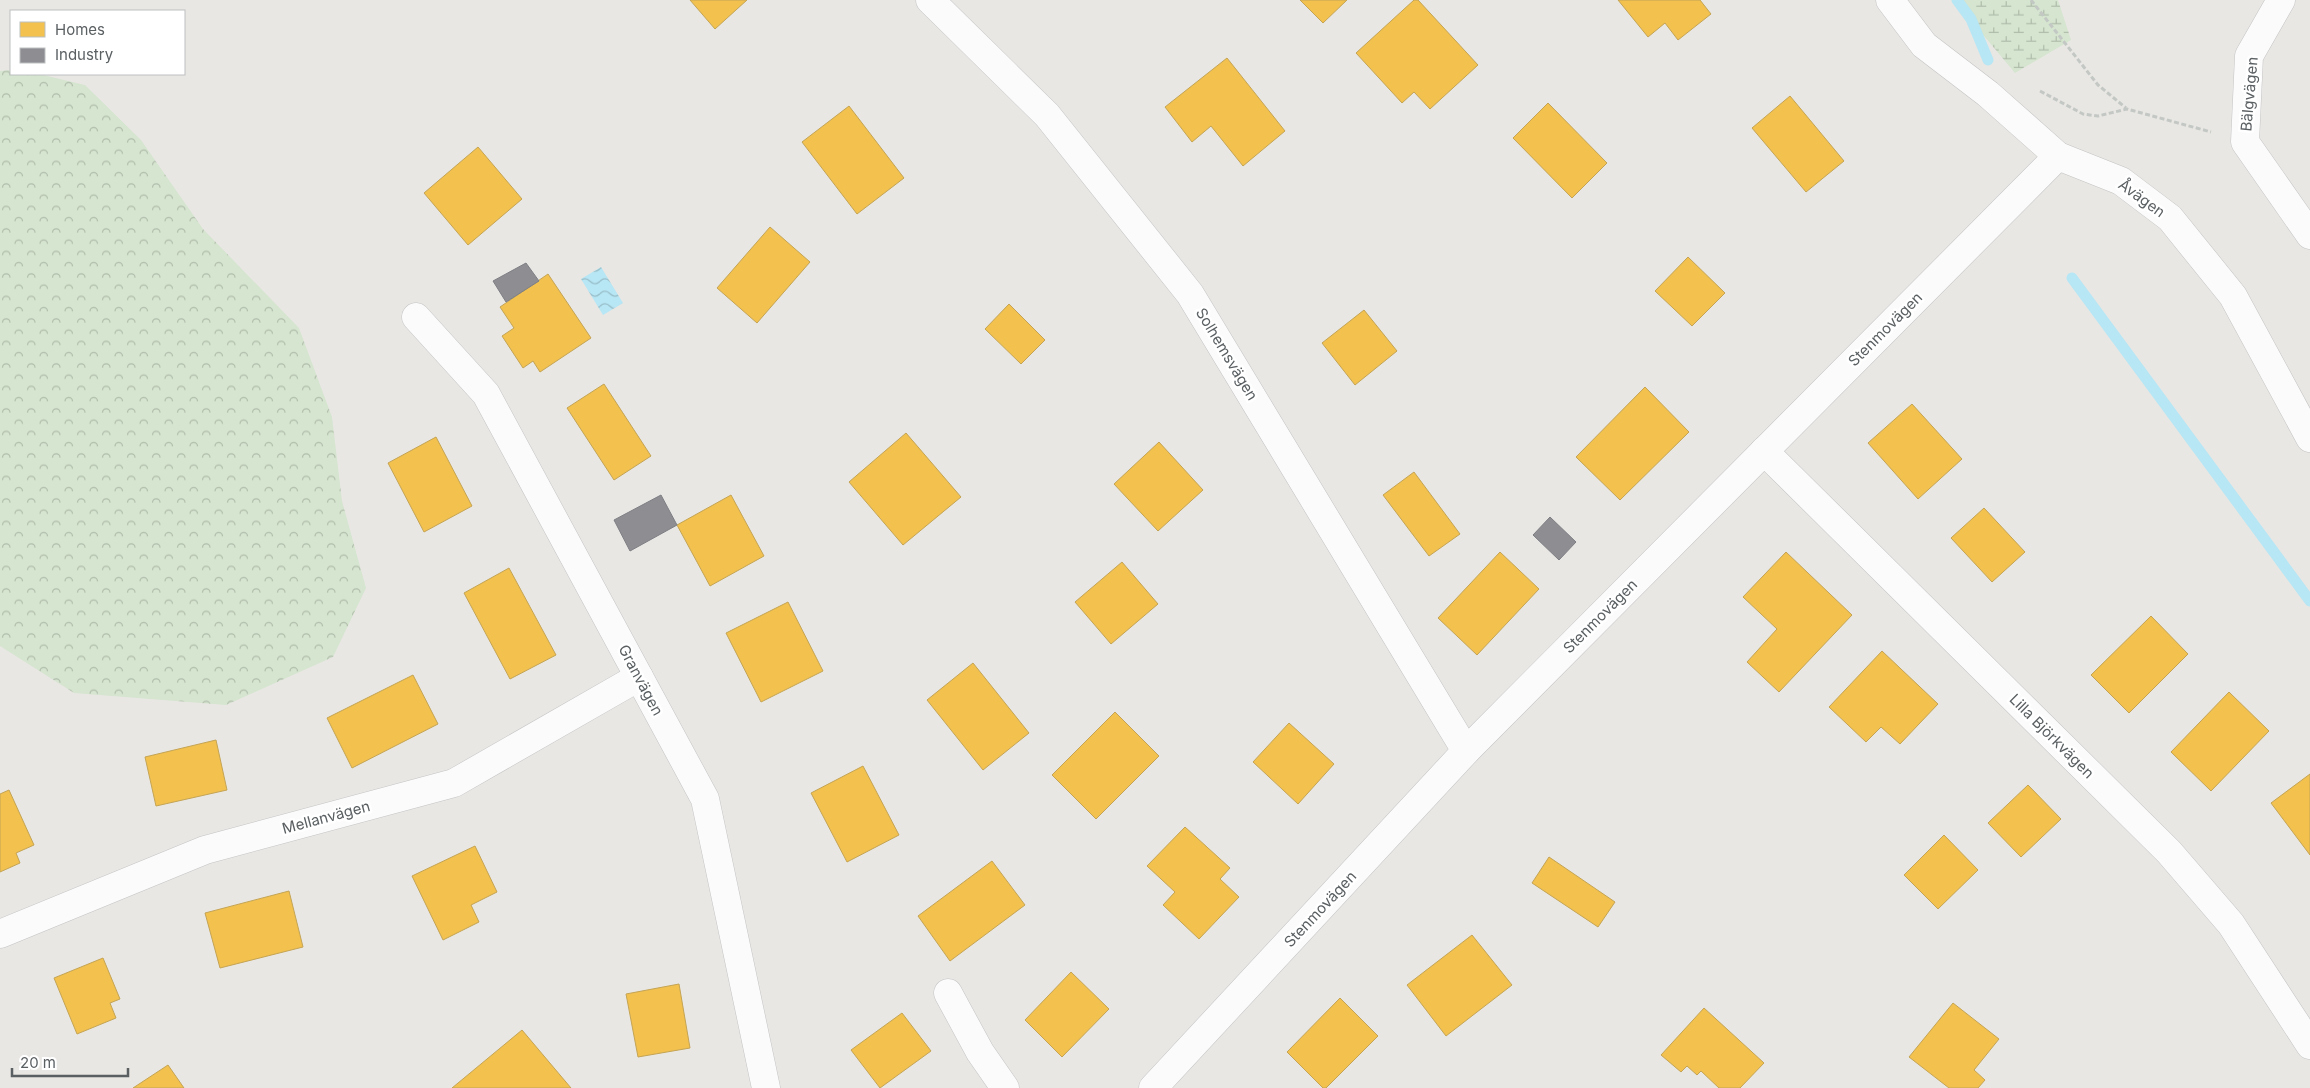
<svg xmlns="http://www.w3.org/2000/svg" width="2310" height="1088" font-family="Inter,sans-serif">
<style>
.forest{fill:url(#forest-crowns)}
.wetland{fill:url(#wetland-marsh)}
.water{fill:url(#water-waves)}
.homes{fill:#f2c14e;stroke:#c4a454}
.industry{fill:#8d8d92;stroke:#7e7f84}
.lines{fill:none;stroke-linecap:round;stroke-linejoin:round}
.stream{stroke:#b7e6f4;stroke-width:11}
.street-casing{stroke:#c3c4c4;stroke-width:29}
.secondary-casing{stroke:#c3c4c3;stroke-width:29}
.path{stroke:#c3c8c5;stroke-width:3;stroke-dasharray:5 2.5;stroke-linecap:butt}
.street{stroke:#fcfbfb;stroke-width:28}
.secondary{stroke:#fcfbfb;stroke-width:28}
.labels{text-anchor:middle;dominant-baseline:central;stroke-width:5;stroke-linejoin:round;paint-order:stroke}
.street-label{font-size:15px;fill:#5a5f62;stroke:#fff}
</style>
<defs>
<pattern id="forest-crowns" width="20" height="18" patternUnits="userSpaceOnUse" patternTransform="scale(1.25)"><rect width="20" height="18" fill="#d5e5cf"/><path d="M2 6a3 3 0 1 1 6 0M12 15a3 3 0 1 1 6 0" fill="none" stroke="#b0bdab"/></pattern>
<pattern id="wetland-marsh" width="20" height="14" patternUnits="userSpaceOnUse" patternTransform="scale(1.25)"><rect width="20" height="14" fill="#d5e5cf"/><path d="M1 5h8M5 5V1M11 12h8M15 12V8" fill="none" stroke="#b0bdab"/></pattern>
<pattern id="water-waves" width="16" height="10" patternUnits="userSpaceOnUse" patternTransform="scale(1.25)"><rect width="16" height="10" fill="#b7e6f4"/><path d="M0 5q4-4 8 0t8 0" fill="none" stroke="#98bec9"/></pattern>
</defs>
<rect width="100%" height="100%" fill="#e9e7e4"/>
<polygon class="forest" points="11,70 11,74 39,74 85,85 141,140 203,229 299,328 332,417 342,501 366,588 333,657 226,705 74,693 0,646 0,71"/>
<polygon class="wetland" points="1954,0 2058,0 2071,40 2015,73"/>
<polygon class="water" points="601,267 623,303 603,315 581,279"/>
<g class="homes">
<polygon points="690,0 747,0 715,29"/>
<polygon points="1300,0 1347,0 1323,23"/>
<polygon points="1414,0 1418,0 1478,65 1430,109 1414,92 1402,103 1356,53"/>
<polygon points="1618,0 1700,0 1711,14 1678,40 1665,23 1648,37"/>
<polygon points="1227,58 1285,131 1243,166 1211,126 1192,142 1165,107"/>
<polygon points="1790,96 1844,161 1806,192 1752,128"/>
<polygon points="1548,103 1607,163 1572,198 1513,138"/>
<polygon points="849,106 904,178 857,214 802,142"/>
<polygon points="478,147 522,199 468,245 424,193"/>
<polygon points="770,227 810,262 757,323 717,288"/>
<polygon points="1688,257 1725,293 1692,326 1655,291"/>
<polygon points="548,274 591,338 540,372 533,361 523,368 502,336 514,328 500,307"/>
<polygon points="1009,304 1045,340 1021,364 985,329"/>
<polygon points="1364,310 1397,351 1355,385 1322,343"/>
<polygon points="604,384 651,456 614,480 567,408"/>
<polygon points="1645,387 1689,432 1620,500 1576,457"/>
<polygon points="1912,404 1962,459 1918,499 1868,443"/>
<polygon points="906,433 961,497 903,545 849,482"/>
<polygon points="436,437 472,506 424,532 388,463"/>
<polygon points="1159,442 1203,490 1158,531 1114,484"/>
<polygon points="1414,472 1460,534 1429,556 1383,495"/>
<polygon points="731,495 764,556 710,586 677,525"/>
<polygon points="1984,508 2025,552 1992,582 1951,538"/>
<polygon points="1500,552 1539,589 1477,655 1438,618"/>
<polygon points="1786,552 1852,615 1779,692 1747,662 1777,629 1743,597"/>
<polygon points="1122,562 1158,604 1111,644 1075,602"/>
<polygon points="509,568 556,655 510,679 464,593"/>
<polygon points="788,602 823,671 761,702 726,633"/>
<polygon points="2151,616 2188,654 2129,713 2091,675"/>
<polygon points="1882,651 1938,704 1900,744 1881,727 1866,742 1829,707"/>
<polygon points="973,663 1029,733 983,770 927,700"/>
<polygon points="413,675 438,724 352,768 327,718"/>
<polygon points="2229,692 2269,731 2211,791 2171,752"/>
<polygon points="1115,712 1159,756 1096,819 1052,775"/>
<polygon points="1289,723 1334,764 1298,804 1253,762"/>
<polygon points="216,740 227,790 156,806 145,757"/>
<polygon points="863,766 899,835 847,862 811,793"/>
<polygon points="2310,774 2310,855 2271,803"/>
<polygon points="2028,785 2061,819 2021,857 1988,823"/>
<polygon points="9,790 34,845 16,853 20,863 0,872 0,794"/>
<polygon points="1185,827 1230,868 1220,879 1239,897 1199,939 1163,905 1175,892 1147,866"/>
<polygon points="1944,835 1978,870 1938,909 1904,875"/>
<polygon points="475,846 497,892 471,905 479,922 443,940 412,876"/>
<polygon points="1549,857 1615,902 1598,927 1532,883"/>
<polygon points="992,861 1025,905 950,961 918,916"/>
<polygon points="289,891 303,947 220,968 205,913"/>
<polygon points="1472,935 1512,985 1446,1036 1407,985"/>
<polygon points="103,958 120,999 110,1003 116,1018 77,1034 54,978"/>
<polygon points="1071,972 1109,1009 1062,1057 1025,1020"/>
<polygon points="679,984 690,1048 638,1057 626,994"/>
<polygon points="1340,998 1378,1036 1326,1088 1323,1088 1287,1052"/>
<polygon points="1953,1003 1999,1039 1974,1070 1985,1080 1978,1088 1949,1088 1909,1057"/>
<polygon points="1704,1008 1764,1063 1740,1088 1719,1088 1701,1071 1697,1075 1687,1066 1681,1072 1661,1055"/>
<polygon points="902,1013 931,1051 880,1088 851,1050"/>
<polygon points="522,1030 571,1088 452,1088"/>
<polygon points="168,1065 184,1088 133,1088"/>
</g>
<g class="industry">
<polygon points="526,263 539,281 506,302 493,281"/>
<polygon points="661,495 677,525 630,551 614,520"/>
<polygon points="1550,517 1576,542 1559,560 1533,535"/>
</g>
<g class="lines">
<g class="stream">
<polyline points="1957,0 1971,19 1988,60"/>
<polyline points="2072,278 2310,601"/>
</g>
<defs>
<g id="street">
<polyline points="930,0 1047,115 1190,294 1466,751"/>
<polyline points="2281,0 2249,56 2245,142 2310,235"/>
<polyline points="416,317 486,394 705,799 766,1088"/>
<polyline points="1764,451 2169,852 2231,924 2310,1045"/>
<polyline points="0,934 205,850 454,783 639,677"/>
<polyline points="948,993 980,1052 1005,1088"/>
<polyline points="1153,1088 1466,751 2058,156"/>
</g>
<polyline id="secondary" points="1890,0 1924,45 1988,94 2058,156 2121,181 2170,218 2233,296 2310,438"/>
</defs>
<use href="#street" class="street-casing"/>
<use href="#secondary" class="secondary-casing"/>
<g class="path">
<polyline points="2031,0 2098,85 2126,108"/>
<polyline points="2040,91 2083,114 2098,116 2127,109 2211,132"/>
</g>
<use href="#street" class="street"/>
<use href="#secondary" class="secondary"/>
</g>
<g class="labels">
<g class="street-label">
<text transform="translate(2249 94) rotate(-85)">Bälgvägen</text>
<text transform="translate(2142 198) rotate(36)">Åvägen</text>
<text transform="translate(1885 329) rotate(-45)">Stenmovägen</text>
<text transform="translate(1227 354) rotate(59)">Solhemsvägen</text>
<text transform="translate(1600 616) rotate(-45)">Stenmovägen</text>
<text transform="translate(641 680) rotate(62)">Granvägen</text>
<text transform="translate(2052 736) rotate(45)">Lilla Björkvägen</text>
<text transform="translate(326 817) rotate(-15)">Mellanvägen</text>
<text transform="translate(1320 909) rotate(-47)">Stenmovägen</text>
</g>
</g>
<rect x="10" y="10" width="175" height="65" fill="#ffffff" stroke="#bdbfc0"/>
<rect x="20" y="22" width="25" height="15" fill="#f2c14e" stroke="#bdbfc0"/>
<text x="55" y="35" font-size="15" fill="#5a5f62">Homes</text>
<rect x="20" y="48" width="25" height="15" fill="#8d8d92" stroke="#bdbfc0"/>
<text x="55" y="60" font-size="15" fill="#5a5f62">Industry</text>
<path d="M12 1068v8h116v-8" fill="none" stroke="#5a5f62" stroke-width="2.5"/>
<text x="20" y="1068" font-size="15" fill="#5a5f62" stroke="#ffffff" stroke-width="4" paint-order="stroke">20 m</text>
</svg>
